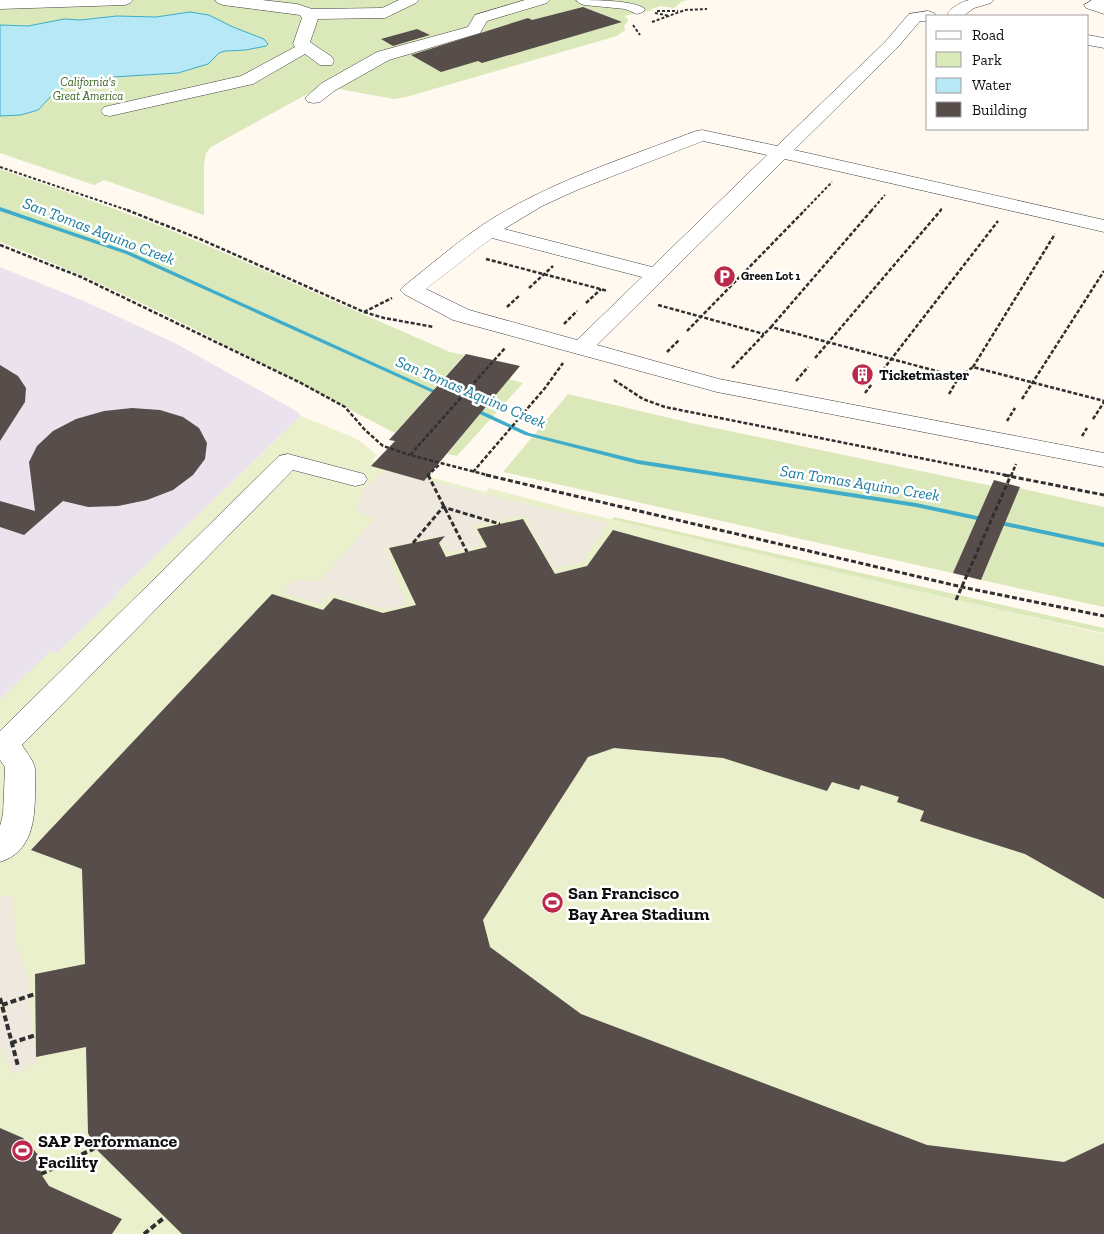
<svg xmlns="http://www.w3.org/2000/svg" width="1104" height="1234" font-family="'Zilla Slab',serif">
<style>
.industrial{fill:#eae3ed}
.green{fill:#dae8ba}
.pitch{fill:#eaf0cc}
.plaza{fill:#efe8df}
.water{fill:#b6e8f5;stroke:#3facca}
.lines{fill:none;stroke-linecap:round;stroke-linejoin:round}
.stream{fill:#3facca;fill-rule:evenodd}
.building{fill:#574d4b}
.minor-casing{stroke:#414141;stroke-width:1}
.path-far3{stroke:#303030;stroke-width:2;stroke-dasharray:3 2;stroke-linecap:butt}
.path-far2{stroke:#303030;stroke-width:2.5;stroke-dasharray:4 2;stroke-linecap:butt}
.path-far1{stroke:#303030;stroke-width:3;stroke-dasharray:5 2.5;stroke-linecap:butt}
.path{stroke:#303030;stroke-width:4;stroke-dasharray:6 3;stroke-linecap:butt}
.minor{fill:#fff;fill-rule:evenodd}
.labels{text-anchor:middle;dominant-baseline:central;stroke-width:5;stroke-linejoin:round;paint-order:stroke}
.far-park-label{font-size:12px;font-style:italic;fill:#3b6520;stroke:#fff}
.far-poi-label{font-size:12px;font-weight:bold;fill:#0e0e0e;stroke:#fff;text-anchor:start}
.poi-label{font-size:15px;font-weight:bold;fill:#0e0e0e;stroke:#fff;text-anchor:start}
.water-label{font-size:16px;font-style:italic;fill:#1a7c9d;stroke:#fff}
.near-poi-label{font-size:18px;font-weight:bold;fill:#0e0e0e;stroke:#fff;text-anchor:start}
</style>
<rect width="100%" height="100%" fill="#fff9f0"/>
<polygon class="industrial" points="0,267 84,301 177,344 298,412 301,416 117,593 119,594 57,653 51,651 0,701"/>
<g class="green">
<polygon points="0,0 687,0 681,2 674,8 660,6 651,9 654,10 624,16 628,19 627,23 624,25 625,30 617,36 406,97 394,99 322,86 211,147 206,153 204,164 204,215 104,180 94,185 0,153"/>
<path d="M 0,169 C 58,189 115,208 172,231 C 265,269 357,313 450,352 L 464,355 L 395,433 C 265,366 137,294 0,242 Z"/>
<polygon points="509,379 523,383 457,456 447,454"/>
<polygon points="568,394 691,423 992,486 953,573 503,472"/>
<polygon points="1019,488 1104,507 1104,607 981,580"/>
<polygon points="614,517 1104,628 1104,633 610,522"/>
</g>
<polygon class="pitch" points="301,416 357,439 377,455 372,461 485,492 489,488 572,510 1104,634 1104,1234 0,1234 0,699 51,651 57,653 119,594 117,593"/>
<g class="plaza">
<polygon points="385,471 607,523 583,562 554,568 524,515 473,526 482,546 448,552 438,536 384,548 407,604 386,609 330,594 321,604 282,593 296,579 319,582 376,517 357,512 362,490"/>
<polygon points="0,896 13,897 16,945 30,985 30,1009 36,1062 14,1074 0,1047"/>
</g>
<polygon class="water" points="190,12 209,15 233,27 264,39 268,44 266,46 246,50 225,51 219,53 208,64 178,73 113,77 75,82 54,93 38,110 21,115 0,116 0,25 28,26 64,19 80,20 117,16 156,17"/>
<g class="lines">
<g class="stream">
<polygon points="0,207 130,252 445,395 444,396 440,396 126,254 0,211"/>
<polygon points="473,407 529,433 638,460 916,503 1104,543 1104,547 916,507 638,464 525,435 471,410 471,408"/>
</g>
</g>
<g class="building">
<polygon points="583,7 622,22 482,63 478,61 441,72 411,55 528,18 532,20"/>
<polygon points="417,29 430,35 393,46 381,39"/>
<polygon points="466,354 520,366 424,481 371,466 395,441 389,440"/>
<polygon points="0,365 18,376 26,388 25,402 0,441"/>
<polygon points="132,408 160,410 183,417 199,428 207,443 205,459 193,475 173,490 147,500 118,506 88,507 63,501 24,535 0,527 0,501 35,511 29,462 37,446 53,431 76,419 104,411"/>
<polygon points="994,480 1020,487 981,580 953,573"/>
<polygon points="523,519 555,574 587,566 613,530 1104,666 1104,899 1025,854 920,821 924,811 897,802 899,797 861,785 859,790 832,782 827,791 723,758 614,748 588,757 483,920 490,947 581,1014 927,1145 1064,1162 1104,1143 1104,1234 182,1234 95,1148 88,1133 86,1047 36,1057 35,974 85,964 82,869 31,850 272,594 323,610 334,598 383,613 416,605 389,548 445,536 439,543 446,557 487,547 477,529"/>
<polygon points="0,1128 23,1138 31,1146 38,1155 41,1174 49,1186 122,1219 112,1234 0,1234"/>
</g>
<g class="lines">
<defs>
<g id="minor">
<polygon points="0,0 133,0 130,3 125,5 0,9"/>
<polygon points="215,0 262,0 297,4 312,9 382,8 399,0 419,0 416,3 385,18 318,19 310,42 332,57 334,61 332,65 320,65 305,54 253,84 110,116 104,115 101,111 104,107 241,76 295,47 293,44 302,18 300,15 223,5 218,3"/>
<polygon points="525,0 550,0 547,3 487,21 480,33 389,60 334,91 320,102 314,103 308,102 305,98 322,83 377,52 468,27 475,15"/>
<path d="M 576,0 C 592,0 635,0 645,9 L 643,12 L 637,14 L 625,9 L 584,5 L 579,3 Z"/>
<path d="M 969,0 L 994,0 L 991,3 L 974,8 L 963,16 L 947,16 C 948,9 961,2 969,0 Z"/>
<polygon points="1092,0 1104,0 1104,14 1086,8 1084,5"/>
<path d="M 928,11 L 934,13 L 936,16 L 928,16 L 928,21 L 920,21 L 897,48 L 794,150 L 1104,220 L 1104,232 L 785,159 L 597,345 L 719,379 L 1104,453 L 1104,467 L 717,392 L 453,320 L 404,294 L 400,290 L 404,286 C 432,264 465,235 495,217 C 558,179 628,157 696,131 L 702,130 L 777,146 L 885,42 L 909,14 ZM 703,141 L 767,155 L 652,267 L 504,229 L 542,206 L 577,190 ZM 492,238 L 642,277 L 577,340 L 469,310 L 426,289 Z"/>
<polygon points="1088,35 1104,38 1104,48 1088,45"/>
<path d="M 288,454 L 364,474 L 367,479 L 364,484 L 355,486 L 293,470 L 22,745 C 26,752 34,761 35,769 C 36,776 35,784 35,792 C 35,820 32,852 0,862 L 0,826 L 3,814 L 5,767 L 0,760 L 0,731 L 279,456 Z"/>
</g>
</defs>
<use href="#minor" class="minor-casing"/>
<g class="path-far3">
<polyline points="657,11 678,11"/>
<polyline points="655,13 670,16"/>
<polyline points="652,22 685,10 707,9"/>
<polyline points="633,25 640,35"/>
<polyline points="0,167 130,211"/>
<polyline points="804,211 832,182"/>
<polyline points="871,211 885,195"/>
<polyline points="940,211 942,208"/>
</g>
<g class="path-far2">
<polyline points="127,210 200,239 364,312 384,318 434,327"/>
<polyline points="0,245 81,277 301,383 345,407 365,430 383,446 410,455"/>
<polyline points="486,259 608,291"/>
<polyline points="529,288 553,266"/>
<polyline points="586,303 601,289"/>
<polyline points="658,305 764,334"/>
<polyline points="507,307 520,295"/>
<polyline points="364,312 392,298"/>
<polyline points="564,324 577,311"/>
<polyline points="771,327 872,210"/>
<polyline points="687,331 805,210"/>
<polyline points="667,352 679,340"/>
<polyline points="815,358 941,210"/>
<polyline points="973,367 1055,234"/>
<polyline points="732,368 771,327 959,377 973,367 1104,401"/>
<polyline points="879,375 998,221"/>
<polyline points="614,380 643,399 665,407 1010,476"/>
<polyline points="796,381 808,367"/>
<polyline points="865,393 872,384"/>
<polyline points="949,394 959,377"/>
<polyline points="1022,399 1104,271"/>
<polyline points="1093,419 1104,402"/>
<polyline points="1007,421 1015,408"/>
<polyline points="1082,436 1087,428"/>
<polyline points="473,472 545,388 563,363"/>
<polyline points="427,476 440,464"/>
<polyline points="491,476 410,455 505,348"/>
<polyline points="1011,476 1016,464"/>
</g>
<g class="path-far1">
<polyline points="428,475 467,552"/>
<polyline points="486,475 962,587 1104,616"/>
<polyline points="1004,475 1104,495"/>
<polyline points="413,543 443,507 500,524"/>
<polyline points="956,600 1011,475"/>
</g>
<g class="path">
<polyline points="0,998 18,1066"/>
<polyline points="2,1005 35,994"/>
<polyline points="11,1043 36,1035"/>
<polyline points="41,1174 95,1148"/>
<polyline points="144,1234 165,1217"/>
</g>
<use href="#minor" class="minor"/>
</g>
<defs>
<symbol id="parking-disc" viewBox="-11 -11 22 22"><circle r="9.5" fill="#bb294b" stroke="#fff"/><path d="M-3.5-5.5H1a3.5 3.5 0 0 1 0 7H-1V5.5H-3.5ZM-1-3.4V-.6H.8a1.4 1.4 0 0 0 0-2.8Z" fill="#fff"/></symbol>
<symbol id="building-disc" viewBox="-11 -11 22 22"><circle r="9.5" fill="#bb294b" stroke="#fff"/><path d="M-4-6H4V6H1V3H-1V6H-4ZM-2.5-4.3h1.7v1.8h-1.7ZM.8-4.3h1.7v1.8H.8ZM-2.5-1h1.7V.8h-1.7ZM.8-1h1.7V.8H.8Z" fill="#fff"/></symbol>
<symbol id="stadium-disc" viewBox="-11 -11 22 22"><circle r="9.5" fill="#bb294b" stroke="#fff"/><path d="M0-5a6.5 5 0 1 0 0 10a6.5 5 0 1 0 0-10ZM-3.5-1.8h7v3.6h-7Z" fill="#fff"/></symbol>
</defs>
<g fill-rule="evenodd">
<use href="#parking-disc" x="712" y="264" width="25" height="25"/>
<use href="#building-disc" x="850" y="362" width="25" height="25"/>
<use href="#stadium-disc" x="540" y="890" width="25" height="25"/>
<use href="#stadium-disc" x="10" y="1138" width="25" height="25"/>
</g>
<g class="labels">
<g class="far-park-label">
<text x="88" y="82">California's<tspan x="88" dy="14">Great America</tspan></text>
</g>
<g class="far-poi-label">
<text x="741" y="276">Green Lot 1</text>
</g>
<g class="poi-label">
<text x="879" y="375">Ticketmaster</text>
</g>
<g class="water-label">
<text transform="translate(99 231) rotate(21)">San Tomas Aquino Creek</text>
<text transform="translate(471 392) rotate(23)">San Tomas Aquino Creek</text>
<text transform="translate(860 483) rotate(9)">San Tomas Aquino Creek</text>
</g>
<g class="near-poi-label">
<text x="568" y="893">San Francisco<tspan x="568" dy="21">Bay Area Stadium</tspan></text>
<text x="38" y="1141">SAP Performance<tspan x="38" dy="21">Facility</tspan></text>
</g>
</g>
<rect x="926" y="15" width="162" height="115" fill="#ffffff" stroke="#9f9f9f"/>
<rect x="936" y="31" width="25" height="8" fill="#ffffff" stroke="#9f9f9f"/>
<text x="972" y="40" font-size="15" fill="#0e0e0e">Road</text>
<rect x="936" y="52" width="25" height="15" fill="#dae8ba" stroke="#9f9f9f"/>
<text x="972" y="65" font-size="15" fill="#0e0e0e">Park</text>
<rect x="936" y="78" width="25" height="15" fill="#b6e8f5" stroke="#9f9f9f"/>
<text x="972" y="90" font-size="15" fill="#0e0e0e">Water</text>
<rect x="936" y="102" width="25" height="15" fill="#574d4b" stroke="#9f9f9f"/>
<text x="972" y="115" font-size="15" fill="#0e0e0e">Building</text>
</svg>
